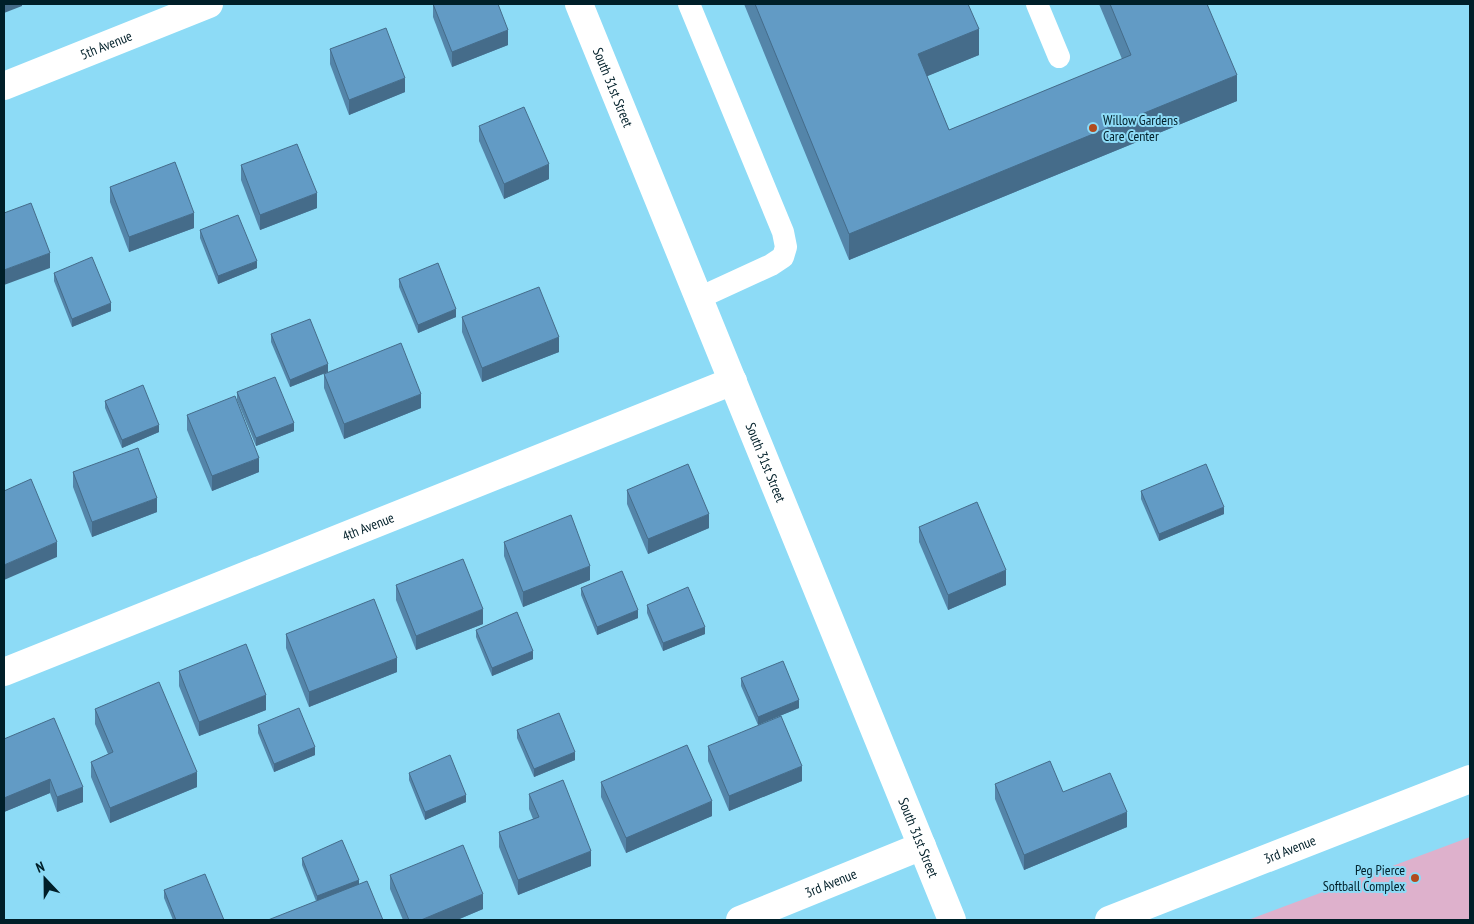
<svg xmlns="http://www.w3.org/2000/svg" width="1474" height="924" font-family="'PT Sans Narrow',sans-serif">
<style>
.green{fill:#deb1cc}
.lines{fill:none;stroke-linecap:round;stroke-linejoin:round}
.lane{stroke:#fff;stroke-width:22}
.street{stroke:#fff;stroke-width:28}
.secondary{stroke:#fff;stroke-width:28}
.wall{fill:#5485a9}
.shaded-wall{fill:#456c8a}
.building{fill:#629bc5;stroke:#456c8a}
.poi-dot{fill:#b14b1e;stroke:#8ddbf6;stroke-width:2}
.labels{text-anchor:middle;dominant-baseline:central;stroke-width:4;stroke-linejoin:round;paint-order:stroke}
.street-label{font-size:14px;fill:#001f29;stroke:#8ddbf6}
.poi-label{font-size:14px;fill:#001f29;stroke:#8ddbf6;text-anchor:start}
</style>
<rect width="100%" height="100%" fill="#8ddbf6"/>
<polygon class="green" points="1470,837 1470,920 1248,920"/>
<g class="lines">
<g class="lane">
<polyline points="689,4 783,232 786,247 783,257 771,265 699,298"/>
<polyline points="1037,4 1059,57"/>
</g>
<g class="street">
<path id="s1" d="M 4,86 L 209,4"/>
<path id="s2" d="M 4,672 L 733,381"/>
<path id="s3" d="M 740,920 L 922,846"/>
<path id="s4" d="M 1109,920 L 1470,779"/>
</g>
<path class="secondary" id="s5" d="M 579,4 L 952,920"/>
</g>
<g class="wall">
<polygon points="433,4 498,4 508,45 452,67 433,17"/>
<polygon points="744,4 968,4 979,55 927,76 949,130 1122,59 1099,4 1207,4 1237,101 849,260"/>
<polygon points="330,49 405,92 349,115 330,64"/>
<polygon points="479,126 549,179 504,199 479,141"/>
<polygon points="241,165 317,208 260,230 241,180"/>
<polygon points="110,187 194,228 129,252 110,202"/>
<polygon points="200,230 257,268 218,284 200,238"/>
<polygon points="54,273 111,311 72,327 54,281"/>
<polygon points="399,279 456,317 418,333 399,287"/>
<polygon points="462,317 559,352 482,382 462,332"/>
<polygon points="271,334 328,372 290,387 271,342"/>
<polygon points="324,374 421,408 344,439 324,388"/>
<polygon points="237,392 294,431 256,446 237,400"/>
<polygon points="105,401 159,432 122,448 105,408"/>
<polygon points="187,415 259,472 212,491 187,430"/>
<polygon points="73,472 157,512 92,537 73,487"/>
<polygon points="627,490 709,528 648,554 627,504"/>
<polygon points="1141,491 1224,514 1159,541 1141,499"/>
<polygon points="919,527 1006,585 948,610 919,542"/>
<polygon points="504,542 590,580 523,607 504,556"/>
<polygon points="396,585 483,624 416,650 396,600"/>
<polygon points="581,588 638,618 597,635 581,595"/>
<polygon points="647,605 705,634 663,651 647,613"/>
<polygon points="476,630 533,659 492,676 476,637"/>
<polygon points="286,634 397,672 309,707 286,648"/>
<polygon points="179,671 266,710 199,736 179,686"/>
<polygon points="741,678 799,708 758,725 741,686"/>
<polygon points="95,709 197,787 110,823 91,777 91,762 108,754 95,724"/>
<polygon points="258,725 315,755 274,772 258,733"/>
<polygon points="517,730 575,760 534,777 517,738"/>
<polygon points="4,739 83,802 57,812 50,793 4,812"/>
<polygon points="708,746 802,781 729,811 708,761"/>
<polygon points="409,773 466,802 425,820 409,780"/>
<polygon points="601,782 712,816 626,853 601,797"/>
<polygon points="995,784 1063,792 1127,827 1024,870 995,799"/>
<polygon points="529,794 591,866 518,895 499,847 499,832 533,819 529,809"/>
<polygon points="302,858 359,884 316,901 302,865"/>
<polygon points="390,875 483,909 457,920 403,920 390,889"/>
<polygon points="164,890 224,920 173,920 164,898"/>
</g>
<g class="shaded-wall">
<polygon points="4,4 22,4 22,6 4,13"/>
<polygon points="979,29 979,55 918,80 918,54"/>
<polygon points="508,30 508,45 452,67 452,52"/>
<polygon points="1237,75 1237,101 849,260 849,234"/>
<polygon points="405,78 405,92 349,115 349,100"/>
<polygon points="549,164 549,179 504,199 504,184"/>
<polygon points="317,193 317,208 260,230 260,215"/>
<polygon points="194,213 194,228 129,252 129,237"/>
<polygon points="50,253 50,268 4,285 4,270"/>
<polygon points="257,261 257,268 218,284 218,276"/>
<polygon points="111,303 111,311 72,327 72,319"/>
<polygon points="456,309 456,317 418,333 418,325"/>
<polygon points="559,337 559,352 482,382 482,368"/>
<polygon points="328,364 328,372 290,387 290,380"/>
<polygon points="421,394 421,408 344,439 344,424"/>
<polygon points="294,423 294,431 256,446 256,438"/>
<polygon points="159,425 159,432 122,448 122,440"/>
<polygon points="259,458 259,472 212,491 212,476"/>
<polygon points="157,498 157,512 92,537 92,522"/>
<polygon points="1224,507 1224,514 1159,541 1159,534"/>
<polygon points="709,514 709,528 648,554 648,539"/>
<polygon points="57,542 57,557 4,580 4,565"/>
<polygon points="590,566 590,580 523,607 523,592"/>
<polygon points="1006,570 1006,585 948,610 948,595"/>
<polygon points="483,609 483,624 416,650 416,636"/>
<polygon points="638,610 638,618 597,635 597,627"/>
<polygon points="705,627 705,634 663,651 663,643"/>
<polygon points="533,651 533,659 492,676 492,668"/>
<polygon points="397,658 397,672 309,707 309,692"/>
<polygon points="266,695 266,710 199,736 199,722"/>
<polygon points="799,700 799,708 758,725 758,717"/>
<polygon points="315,747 315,755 274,772 274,764"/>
<polygon points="575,752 575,760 534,777 534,769"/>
<polygon points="802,766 802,781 729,811 729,796"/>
<polygon points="197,772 197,787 110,823 110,808"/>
<polygon points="50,779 50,793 4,812 4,798"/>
<polygon points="83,787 83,802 57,812 57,797"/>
<polygon points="466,795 466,802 425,820 425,812"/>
<polygon points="712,801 712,816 626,853 626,838"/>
<polygon points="1127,812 1127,827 1024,870 1024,855"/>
<polygon points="591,851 591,866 518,895 518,880"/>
<polygon points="359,880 359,887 317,904 317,896"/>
<polygon points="483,894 483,909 457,920 421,920"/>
</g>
<g class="building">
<polygon points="433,4 498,4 508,30 452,52"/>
<polygon points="755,4 968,4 979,29 918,54 949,130 1131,55 1110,4 1207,4 1237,75 849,234"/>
<polygon points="386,28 405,78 349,100 330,49"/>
<polygon points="524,107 549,164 504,184 479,126"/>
<polygon points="297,144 317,193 260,215 241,165"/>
<polygon points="175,162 194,213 129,237 110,187"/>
<polygon points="31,203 50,253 4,270 4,213"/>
<polygon points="238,215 257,261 218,276 200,230"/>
<polygon points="92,257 111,303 72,319 54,273"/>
<polygon points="438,263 456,309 418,325 399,279"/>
<polygon points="539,287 559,337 482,368 462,317"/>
<polygon points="310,319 328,364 290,380 271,334"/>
<polygon points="401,343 421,394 344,424 324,374"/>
<polygon points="275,377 294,423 256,438 237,392"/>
<polygon points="143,385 159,425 122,440 105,401"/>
<polygon points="235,396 259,458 212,476 187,415"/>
<polygon points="138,448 157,498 92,522 73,472"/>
<polygon points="688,464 709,514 648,539 627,490"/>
<polygon points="1206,464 1224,507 1159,534 1141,491"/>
<polygon points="31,479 57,542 4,565 4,491"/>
<polygon points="977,502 1006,570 948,595 919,527"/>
<polygon points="571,515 590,566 523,592 504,542"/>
<polygon points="463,559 483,609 416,636 396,585"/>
<polygon points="622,571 638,610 597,627 581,588"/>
<polygon points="688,587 705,627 663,643 647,605"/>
<polygon points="374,599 397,658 309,692 286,634"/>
<polygon points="517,612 533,651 492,668 476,630"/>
<polygon points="246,644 266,695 199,722 179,671"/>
<polygon points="783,661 799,700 758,717 741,678"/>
<polygon points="159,682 197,772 110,808 91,762 113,752 95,709"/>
<polygon points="299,708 315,747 274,764 258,725"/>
<polygon points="559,713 575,752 534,769 517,730"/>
<polygon points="781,716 802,766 729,796 708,746"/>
<polygon points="54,718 83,787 57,797 50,779 4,798 4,739"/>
<polygon points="687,745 712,801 626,838 601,782"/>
<polygon points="450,755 466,795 425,812 409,773"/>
<polygon points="1050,761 1063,792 1110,773 1127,812 1024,855 995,784"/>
<polygon points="563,780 591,851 518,880 499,832 539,817 529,794"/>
<polygon points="342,840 359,880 317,896 302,858"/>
<polygon points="463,845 483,894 421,920 409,920 390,875"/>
<polygon points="205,874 224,920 176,920 164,890"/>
<polygon points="367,881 383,920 268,920"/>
</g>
<g class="poi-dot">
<circle cx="1093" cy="128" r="5"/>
<circle cx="1415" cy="878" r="5"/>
</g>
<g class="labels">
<g class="street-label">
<text stroke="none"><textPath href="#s1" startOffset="110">5th Avenue</textPath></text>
<text stroke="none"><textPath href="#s5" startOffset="90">South 31st Street</textPath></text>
<text stroke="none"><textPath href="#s5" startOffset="495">South 31st Street</textPath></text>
<text stroke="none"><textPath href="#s2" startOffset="392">4th Avenue</textPath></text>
<text stroke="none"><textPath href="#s5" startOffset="900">South 31st Street</textPath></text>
<text stroke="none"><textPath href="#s4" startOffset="194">3rd Avenue</textPath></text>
<text stroke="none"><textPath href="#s3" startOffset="98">3rd Avenue</textPath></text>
</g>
<g class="poi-label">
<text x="1103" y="120">Willow Gardens<tspan x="1103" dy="16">Care Center</tspan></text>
<text x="1405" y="870" text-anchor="end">Peg Pierce<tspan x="1405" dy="16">Softball Complex</tspan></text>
</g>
</g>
<rect width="1474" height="924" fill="none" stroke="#001f29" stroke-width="10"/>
<g transform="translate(45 879) rotate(338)" stroke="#8ddbf6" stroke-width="4" paint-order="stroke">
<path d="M0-4L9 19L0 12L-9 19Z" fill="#001f29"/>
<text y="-8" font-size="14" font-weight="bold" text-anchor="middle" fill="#001f29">N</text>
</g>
</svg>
